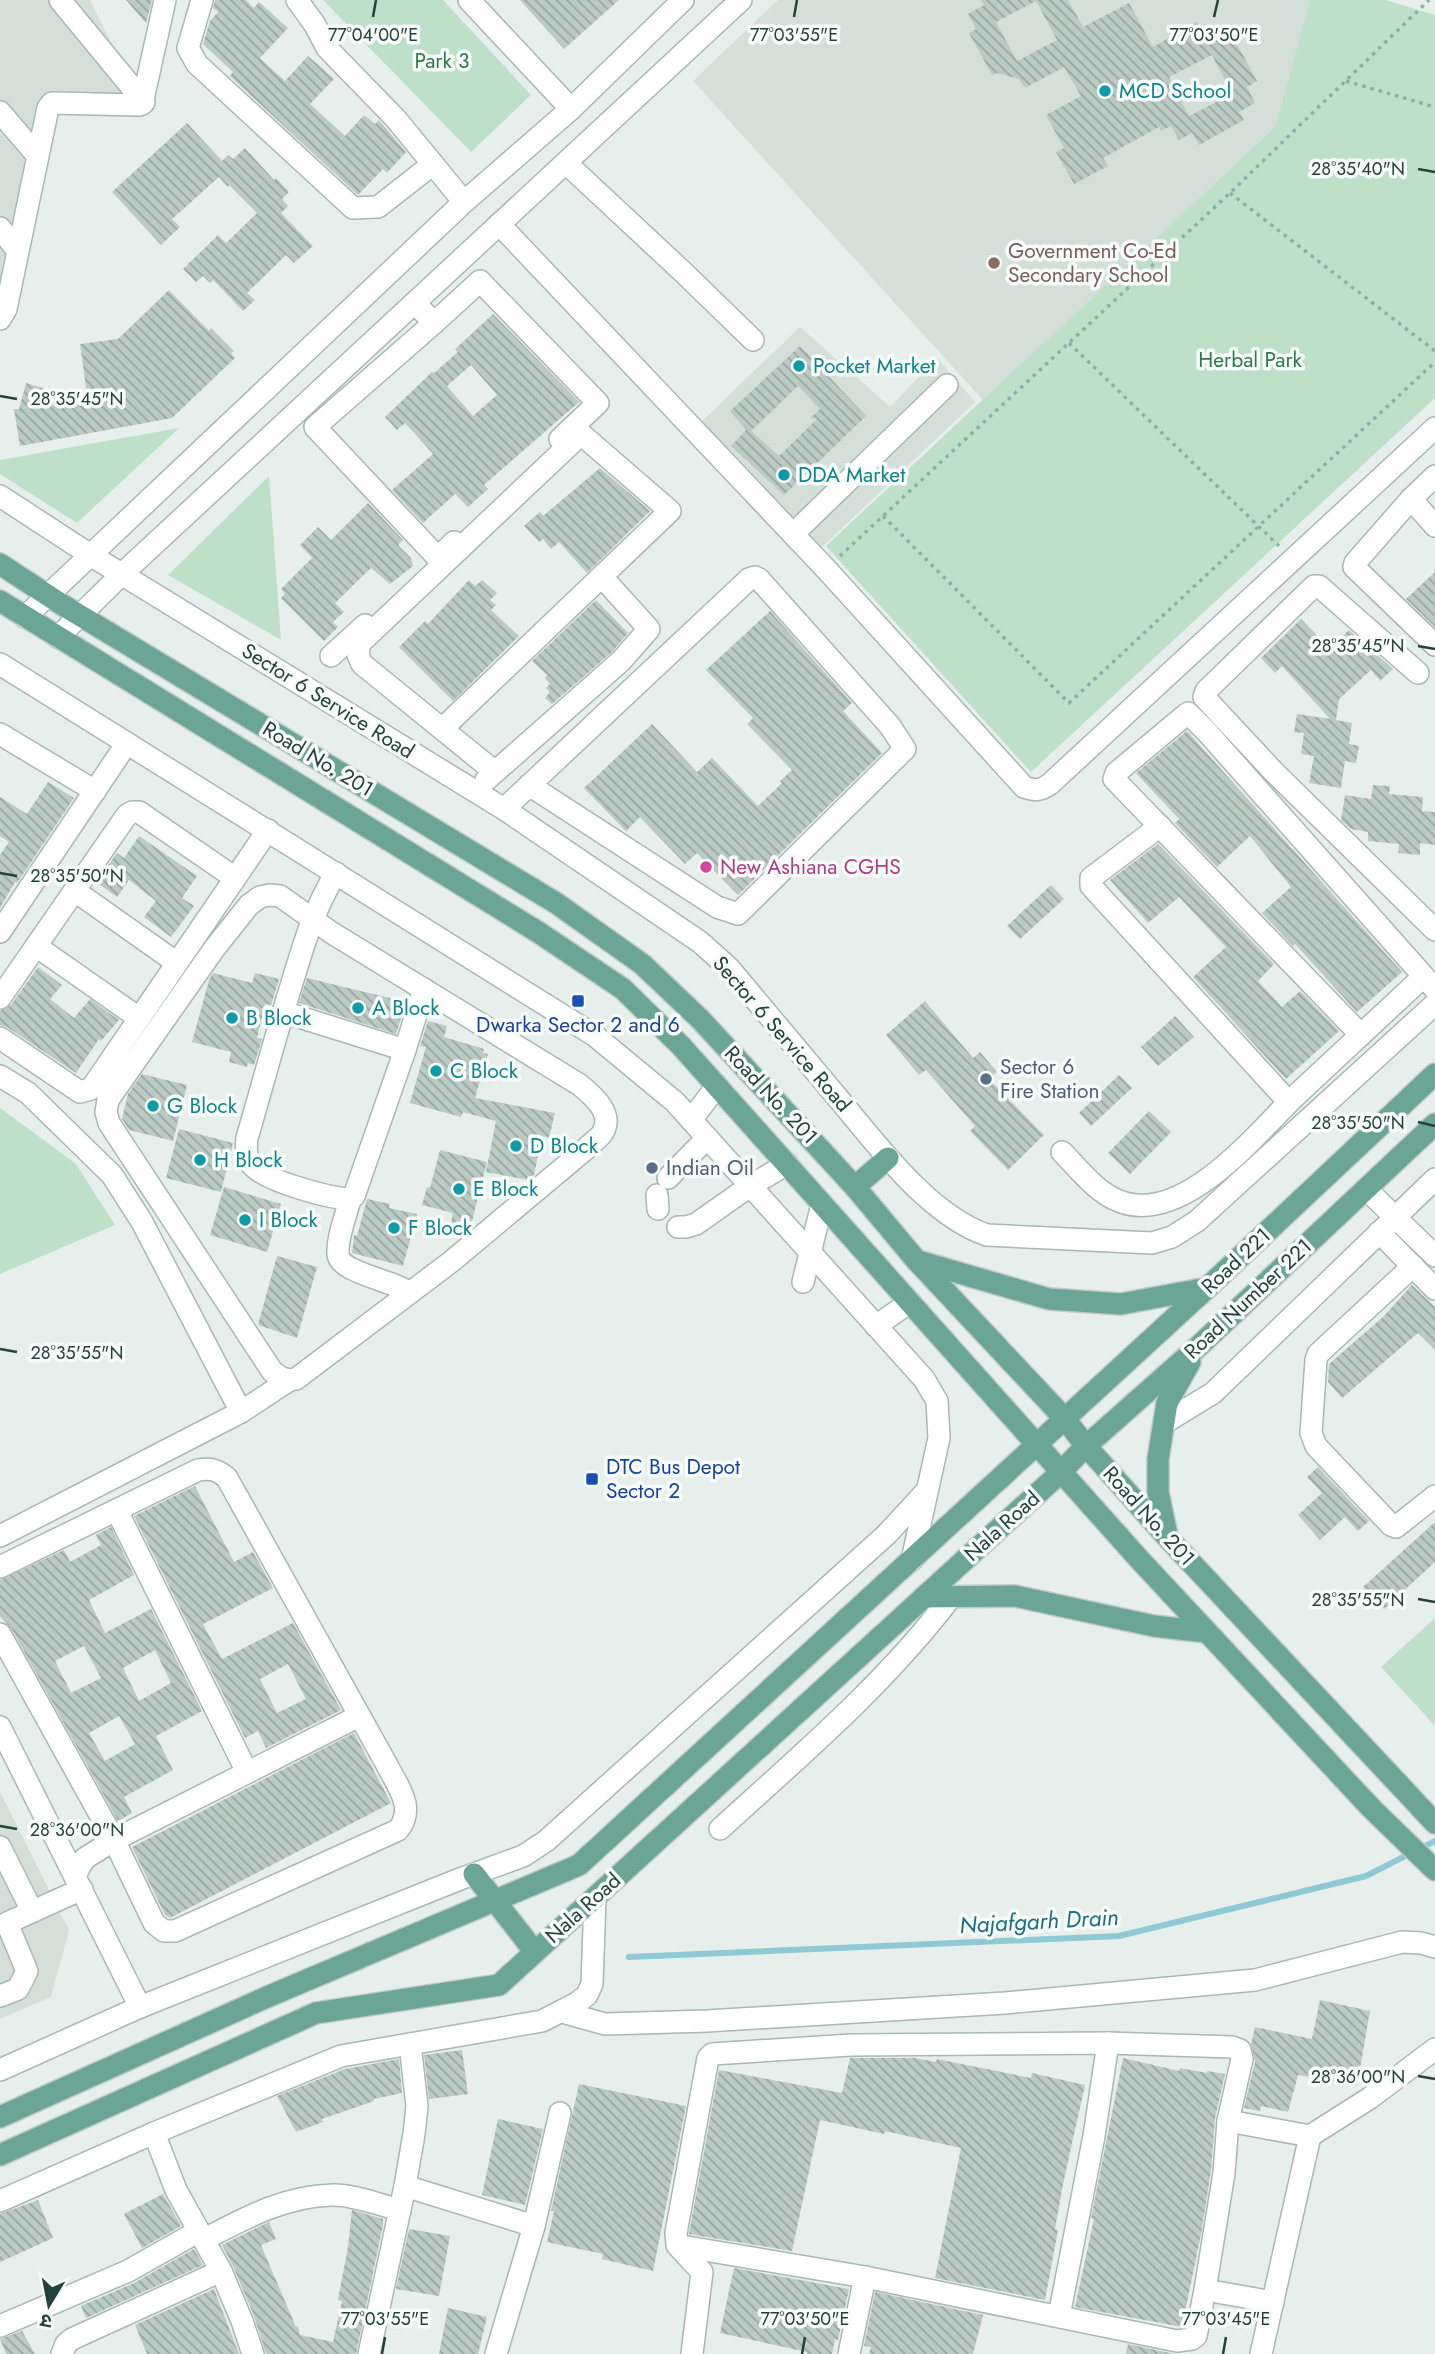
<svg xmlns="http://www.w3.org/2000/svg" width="1435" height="2354" font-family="Jost,'Noto Sans Devanagari',sans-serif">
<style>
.built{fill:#d4dfda}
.green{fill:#bfe0c8}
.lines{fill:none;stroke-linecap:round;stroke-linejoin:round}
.stream{stroke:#8ec9d4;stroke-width:6}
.building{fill:url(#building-back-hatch);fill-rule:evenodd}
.minor-casing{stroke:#a8b8b2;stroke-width:24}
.major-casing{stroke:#c2cac8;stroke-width:24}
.path{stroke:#86b3a5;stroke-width:3.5;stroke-dasharray:3.5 5;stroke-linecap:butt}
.minor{stroke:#fff;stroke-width:21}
.major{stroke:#6aa596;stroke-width:21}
.ticks{fill:none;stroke:#24423a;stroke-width:2.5}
.culture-dot{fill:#0f9aa8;stroke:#f7fbf9;stroke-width:2.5}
.education-dot{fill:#8d6e63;stroke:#f7fbf9;stroke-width:2.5}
.hotel-dot{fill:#d1479c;stroke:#f7fbf9;stroke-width:2.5}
.transit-dot{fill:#1a4fb4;stroke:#f7fbf9;stroke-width:2.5}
.service-dot{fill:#5c6f8a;stroke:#f7fbf9;stroke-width:2.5}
.labels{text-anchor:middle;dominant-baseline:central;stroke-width:7;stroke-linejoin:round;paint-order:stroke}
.park-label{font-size:21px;fill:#2d7a4b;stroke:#f7fbf9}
.culture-label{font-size:21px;fill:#0d838f;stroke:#f7fbf9;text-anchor:start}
.education-label{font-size:21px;fill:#785e54;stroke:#f7fbf9;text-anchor:start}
.street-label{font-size:21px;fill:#24423a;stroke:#f7fbf9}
.hotel-label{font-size:21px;fill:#b23c85;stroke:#f7fbf9;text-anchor:start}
.transit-label{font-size:21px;fill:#164399;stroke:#f7fbf9}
.service-label{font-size:21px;fill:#4e5e75;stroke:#f7fbf9;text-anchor:start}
.water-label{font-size:23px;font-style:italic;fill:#1c6f80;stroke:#f7fbf9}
.ticks-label{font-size:18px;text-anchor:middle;fill:#24423a;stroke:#f7fbf9;stroke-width:7;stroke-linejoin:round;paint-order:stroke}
</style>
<defs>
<pattern id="building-back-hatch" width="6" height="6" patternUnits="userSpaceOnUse" patternTransform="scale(1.75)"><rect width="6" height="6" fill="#bbcac4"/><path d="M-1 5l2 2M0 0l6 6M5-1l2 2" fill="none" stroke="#98a6a0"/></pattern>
</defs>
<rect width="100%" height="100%" fill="#e6efeb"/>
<g class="built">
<polygon points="0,0 90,0 141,104 50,106 0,311"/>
<polygon points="778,0 1310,0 1275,127 983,400 693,81"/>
<polygon points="800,327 890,407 937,358 975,402 820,549 700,423"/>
<polygon points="0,1792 69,1930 51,1997 0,2019"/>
</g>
<g class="green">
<polygon points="323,0 443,0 531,95 471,152"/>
<polygon points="1310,0 1386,0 1435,15 1435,398 1031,772 826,546 1275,127"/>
<polygon points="179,428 77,523 0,474 0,460"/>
<polygon points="269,476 281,640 168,575"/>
<polygon points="0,1108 76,1164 115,1225 0,1274"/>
<polygon points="1435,1618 1435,1726 1381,1667"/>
</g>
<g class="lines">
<polyline class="stream" points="629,1957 1119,1936 1366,1876 1435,1841"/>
</g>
<g class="building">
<polygon points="126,0 152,0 146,23"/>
<polygon points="215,0 246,0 254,8 259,2 288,28 260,58 285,81 308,56 334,79 310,104 345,136 364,115 375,124 379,120 406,152 387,173 383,169 358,195 230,76 233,72 203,44 210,21 218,12 213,8"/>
<polygon points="520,0 619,0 564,49"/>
<path d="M 981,0 L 1068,0 L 1083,27 L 1129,3 L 1153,47 L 1197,22 L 1206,38 L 1219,31 L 1225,42 L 1233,37 L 1257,81 L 1247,87 L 1255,103 L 1239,112 L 1244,120 L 1199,145 L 1192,133 L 1179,140 L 1171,126 L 1161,131 L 1159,127 L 1103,158 L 1108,166 L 1074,184 L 1056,152 L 1064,148 L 1046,115 L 1081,96 L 1064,67 L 1025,88 L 1019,79 L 997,73 L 992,75 L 969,33 L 976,29 L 968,14 L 984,5 ZM 1036,1 L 1057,40 L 1017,61 L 996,22 ZM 1212,55 L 1232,94 L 1189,116 L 1169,77 Z"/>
<polygon points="187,123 222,161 228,155 233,159 245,148 274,180 276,178 289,192 282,199 288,206 281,213 313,246 294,263 286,255 247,293 255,300 243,311 213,280 210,283 203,276 196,282 183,269 218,235 226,243 257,213 229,185 228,187 219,177 172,219 180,227 161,245 112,192"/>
<polygon points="169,290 209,331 211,328 234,351 231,353 235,358 172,418 20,446 14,409 19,409 26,383 88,402 80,344 118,339"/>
<path d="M 493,314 L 579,402 L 484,485 L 488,489 L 468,507 L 455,494 L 423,523 L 392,490 L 433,454 L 405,423 L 397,430 L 385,417 L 432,372 L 434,373 L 458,352 L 455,349 ZM 471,365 L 497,395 L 473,416 L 447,386 Z"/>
<path d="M 800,346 L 866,416 L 784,495 L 731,446 L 746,430 L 730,411 ZM 798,386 L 820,409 L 810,418 L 817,419 L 779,456 L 751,431 Z"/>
<polygon points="600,468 650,511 587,573 559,542 551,549 543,539 539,542 524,526 540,512 543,516"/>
<polygon points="368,503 403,540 398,545 411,558 413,566 390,584 371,568 335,603 344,612 333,622 338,627 324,641 281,598 285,594 281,589 312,558 300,545 318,527 331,540"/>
<polygon points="1435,572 1435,627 1406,599"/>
<polygon points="469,580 475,586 482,580 497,593 490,600 496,605 491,610 519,636 453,701 399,647 425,621 428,624"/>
<polygon points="596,600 628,633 612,652 552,704 545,698 550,692 546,688 550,684 545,678 547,675 532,661"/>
<polygon points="770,611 852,703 843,711 882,753 738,895 697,853 685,864 640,817 626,831 584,788 652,724 697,772 712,758 758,806 782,783 780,781 792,770 747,724 753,718 706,670"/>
<polygon points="1301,619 1329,648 1349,630 1393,669 1380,681 1371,670 1339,699 1336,720 1352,723 1349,744 1359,746 1356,763 1345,761 1341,788 1309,783 1314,756 1301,754 1304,733 1294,732 1297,714 1330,719 1282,666 1275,673 1261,658"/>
<polygon points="1187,731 1402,972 1357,1012 1295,944 1293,946 1262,913 1291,887 1250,836 1217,867 1175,823 1179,819 1136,773"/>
<polygon points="48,782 74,798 17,883 15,882 0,908 0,855 9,842 0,836 0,797 27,814"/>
<polygon points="1373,785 1390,786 1389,794 1423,797 1422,811 1435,812 1435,845 1420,843 1420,855 1398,853 1399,844 1368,841 1368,832 1351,829 1341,820 1345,795 1371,799"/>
<polygon points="139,836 197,876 182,898 194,906 171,937 144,917 156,901 129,880 117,897 96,882 117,853 124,858"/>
<polygon points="1158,844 1274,964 1258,981 1282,1007 1300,991 1339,1031 1286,1079 1193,977 1226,947 1179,897 1148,923 1110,880"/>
<polygon points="1051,885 1064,899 1020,939 1007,926"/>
<polygon points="38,967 62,985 50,999 74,1018 90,999 119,1020 101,1041 99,1039 76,1073 7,1027 0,1025 0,1011 11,1005"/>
<polygon points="213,973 252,983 255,973 279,979 271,1005 265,1004 257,1038 262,1039 254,1065 248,1063 247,1067 229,1062 231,1052 192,1042 209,980"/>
<polygon points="307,978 406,1002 396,1034 299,1003"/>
<polygon points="925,1001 973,1058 980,1052 997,1072 989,1079 1044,1135 1008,1170 970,1131 975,1126 926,1070 919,1075 886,1035"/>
<polygon points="1175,1016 1194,1037 1158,1066 1141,1047"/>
<polygon points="428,1021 447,1026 444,1037 484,1049 483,1053 488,1054 475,1098 555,1113 549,1138 542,1136 534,1175 528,1180 486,1172 496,1121 463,1112 461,1117 410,1103 426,1047 420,1046"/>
<polygon points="142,1074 187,1085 173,1141 129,1130 122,1119 128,1094"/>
<polygon points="1119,1075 1132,1088 1091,1126 1079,1113"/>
<polygon points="1149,1111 1171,1132 1130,1174 1108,1153"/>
<polygon points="179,1129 233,1143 221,1192 166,1178"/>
<polygon points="440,1150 487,1162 470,1229 467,1231 450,1227 453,1213 422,1205 427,1187 430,1188"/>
<polygon points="224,1187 281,1204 267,1252 210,1235"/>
<polygon points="367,1199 390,1204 389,1208 417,1214 403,1266 352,1253 354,1235 357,1236"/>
<polygon points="277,1256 317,1267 297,1338 258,1325"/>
<polygon points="1412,1285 1435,1307 1435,1350 1418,1333 1342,1398 1328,1382 1329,1364 1384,1316"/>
<polygon points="1318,1467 1369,1521 1358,1531 1345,1517 1320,1540 1298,1515 1322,1493 1307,1477"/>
<path d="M 195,1486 L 234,1562 L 253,1552 L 273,1588 L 203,1624 L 222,1659 L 293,1623 L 341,1710 L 266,1748 L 258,1731 L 245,1738 L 134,1516 ZM 288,1664 L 306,1699 L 277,1713 L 260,1679 Z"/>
<polygon points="1435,1522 1435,1562 1384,1609 1363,1587"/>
<path d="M 111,1527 L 134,1575 L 89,1600 L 105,1633 L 151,1609 L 202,1711 L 156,1736 L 173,1770 L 124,1797 L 132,1813 L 118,1821 L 11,1628 L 0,1616 L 0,1580 L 64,1550 L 70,1562 L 101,1545 L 96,1535 ZM 84,1646 L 101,1678 L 71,1693 L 55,1661 ZM 155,1650 L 171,1683 L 139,1701 L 123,1668 ZM 119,1716 L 135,1744 L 105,1761 L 89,1733 Z"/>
<polygon points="354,1733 391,1803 170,1918 165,1915 132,1847"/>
<polygon points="1320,2000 1370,2011 1357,2086 1298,2075 1288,2112 1261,2106 1260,2111 1244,2108 1255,2062 1251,2044 1255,2027 1312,2039"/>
<polygon points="462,2050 468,2094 429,2099 424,2055"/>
<polygon points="850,2058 915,2058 936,2062 937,2059 1031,2078 1032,2073 1085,2085 1063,2184 1055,2229 1058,2230 1045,2300 935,2278 961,2148 885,2131 884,2134 820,2120 792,2251 689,2234 719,2070 842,2093"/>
<polygon points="1123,2058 1179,2071 1180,2068 1207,2073 1207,2071 1225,2074 1215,2118 1211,2171 1201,2234 1182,2327 1075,2307 1094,2219 1091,2218"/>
<polygon points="399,2059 402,2093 374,2099 374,2101 322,2119 323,2122 296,2132 277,2096 345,2069"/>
<polygon points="579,2084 686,2106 653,2271 602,2259 603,2254 547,2242 554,2211 551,2211"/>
<polygon points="498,2119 543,2129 525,2205 482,2195"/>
<polygon points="163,2194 181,2226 142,2248 124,2214"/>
<polygon points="38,2200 53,2238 0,2262 0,2214"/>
<polygon points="352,2210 383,2219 383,2225 356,2354 266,2354 254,2316 233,2266 222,2245 269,2222 276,2239 261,2245 296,2327 298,2326 300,2335 333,2342 342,2301 338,2300 348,2247"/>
<polygon points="409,2229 450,2236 439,2296 396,2289"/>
<polygon points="194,2249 203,2265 86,2318 81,2306 134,2283"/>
<polygon points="734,2268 849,2289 838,2340 835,2339 832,2354 807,2354 807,2352 720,2333"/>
<polygon points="214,2289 239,2354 147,2354 135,2325"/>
<polygon points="875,2292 983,2315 973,2354 869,2354 871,2347 864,2346"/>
<polygon points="448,2308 487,2317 478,2354 439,2354"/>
<polygon points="22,2331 35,2354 6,2354 0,2339"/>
<polygon points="1128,2344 1174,2354 1177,2354 1126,2354"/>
</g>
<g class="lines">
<defs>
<g id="minor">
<polyline points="60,0 144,102"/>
<polyline points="202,0 188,48 197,64 353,208 378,207 433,164"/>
<polyline points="297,0 315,25 327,48 396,119 464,202"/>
<polyline points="469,0 571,109"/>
<polyline points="0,112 36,154"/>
<polyline points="566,163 683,272 753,340"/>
<path d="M 499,224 L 826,569 L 1024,787 C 1035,791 1040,791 1050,784 L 1435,428"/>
<polyline points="0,228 17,250"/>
<polyline points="415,303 434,323 315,427 438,558 454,542"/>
<polyline points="0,319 6,309 48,108 52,103 139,105 142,104 165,0"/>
<polyline points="434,323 480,281 598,403 560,439"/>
<polyline points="1435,476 1411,499 1355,563 1354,567 1435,645"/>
<path d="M 0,496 L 92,556 L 504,809 L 700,942 L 729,968 C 763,1009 798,1050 832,1091 C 872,1138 927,1215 987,1235 L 1152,1243 L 1172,1237 L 1197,1221 L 1435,1004"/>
<polyline points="1411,499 1435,526"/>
<polyline points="793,534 947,385"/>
<polyline points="25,617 464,202 571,109 683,0"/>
<polyline points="58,637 122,574 741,0"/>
<polyline points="331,656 365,625"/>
<polyline points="0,664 594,1035 675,1102 924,1379 937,1401 939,1438 912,1560"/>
<polyline points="1418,673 1319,586 1314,586 1206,691 1204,697 1274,772 1435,930"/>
<polyline points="442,729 670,511 581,434 360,643 358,655 362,664 495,772"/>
<polyline points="0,734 95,791"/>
<polyline points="486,780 621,661 649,629 602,577"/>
<polyline points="504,809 749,579 755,577 759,579 890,726 905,749 738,914 717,907 529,785"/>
<polyline points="1160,826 1091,878 1091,886 1286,1099 1292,1099 1423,977"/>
<path d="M 336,873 C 314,909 304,943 292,983 C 276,1034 262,1087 247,1138 C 246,1148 245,1157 252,1165 C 265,1181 329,1198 350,1199 L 354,1196 L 405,1050 L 424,989"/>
<polyline points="75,891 177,963"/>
<path d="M 270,895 L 280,896 L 332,933 L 580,1085 C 592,1095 614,1113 603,1132 C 600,1138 591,1143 587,1148 L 452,1261 L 296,1379 C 286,1381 280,1378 272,1371 L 109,1123 L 106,1112 L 108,1100 L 214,949 L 249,905 L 260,897 Z"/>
<polyline points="0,932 127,743"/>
<polyline points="36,946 139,1018"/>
<polyline points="0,998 127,815 132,812 139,812 235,878"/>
<polyline points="283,1012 405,1050"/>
<polyline points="1361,1035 1114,779 1116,773 1183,717 1188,713 1207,732 1435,989"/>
<polyline points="0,1038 80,1092 91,1089 268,830"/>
<polyline points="0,1076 28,1093 112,1175 142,1222 241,1412 0,1536"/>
<polyline points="691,1120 717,1086"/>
<path d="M 1062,1152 C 1079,1169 1097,1193 1119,1201 C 1181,1226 1253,1138 1292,1099"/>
<polyline points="668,1178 707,1138"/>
<polyline points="1366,1189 1435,1256"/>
<polyline points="657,1195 658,1209"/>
<path d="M 350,1199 C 346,1216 337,1237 338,1254 C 339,1273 394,1280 409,1293"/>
<polyline points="678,1227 686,1227 696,1224 750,1186 787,1164"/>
<polyline points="1379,1232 1435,1289"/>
<polyline points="1413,1266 1318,1354 1316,1360 1311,1433 1316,1446 1391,1525 1396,1527 1435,1496"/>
<polyline points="803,1282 822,1204"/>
<polyline points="876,1326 910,1302"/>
<polyline points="241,1412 288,1381"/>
<polyline points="1164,1423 1213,1393 1435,1179"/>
<polyline points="117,1511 247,1772"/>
<path d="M 0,1567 L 198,1470 C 211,1468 218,1470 227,1478 L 387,1765 C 398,1787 416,1808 398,1830 L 175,1931 L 164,1931 L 154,1923 L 114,1840 L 0,1634"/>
<polyline points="0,1727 140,2007"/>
<path d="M 720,1829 C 801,1755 885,1684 951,1597"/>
<polyline points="0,1847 32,1911"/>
<polyline points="75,1875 84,1859 114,1840 359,1716"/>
<polyline points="0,1996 18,1989 27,1971 7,1923 82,1889"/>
<polyline points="562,2012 605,2024 707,2021 1005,2003 1255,1980 1402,1942 1421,1943 1435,1947"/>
<polyline points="0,2070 140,2007 460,1879 523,1856 546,1841 886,1535 924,1494"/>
<polyline points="1228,2121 1224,2173 1205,2290 1273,2302"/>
<polyline points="154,2133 176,2190 221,2271 242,2321 253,2354"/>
<polyline points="405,2186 534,2226 496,2354"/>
<polyline points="0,2201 154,2133 341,2056 542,2021 577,2003 587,1995 592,1984 595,1898"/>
<polyline points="534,2226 560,2113"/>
<path d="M 205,2239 C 245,2218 285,2196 332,2195 C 351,2194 380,2205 400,2210"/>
<polyline points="681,2246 865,2277 1177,2341 1192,2339 1196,2336 1205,2290"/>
<polyline points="1059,2316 1094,2136 1108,2043"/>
<polyline points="0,2326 128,2271 199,2231"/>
<polyline points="62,2354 66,2344 72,2339 221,2271"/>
<polyline points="369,2354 405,2186 414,2134 417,2106 410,2044"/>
<polyline points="692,2354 702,2272 677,2245 676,2233 708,2058 712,2054 851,2045 1108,2043 1232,2047 1240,2050 1242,2059 1228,2121 1310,2136"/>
<polyline points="849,2354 865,2277"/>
<polyline points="1261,2354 1310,2136 1370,2098 1435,2049"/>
</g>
<g id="major">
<polyline points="0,564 61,604 556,903 642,964 700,1019 855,1187 916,1260 1065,1419 1086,1446 1167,1537 1435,1823"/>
<polyline points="0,601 538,932 623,989 682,1047 1139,1559 1372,1809 1435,1870"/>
<polyline points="855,1187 888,1158"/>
<polyline points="918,1261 1049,1299 1121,1304 1207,1288"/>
<polyline points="1167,1535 1158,1492 1158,1459 1167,1403 1190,1362"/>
<polyline points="924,1597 1015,1596 1154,1626 1206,1632"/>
<polyline points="474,1874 535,1952"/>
<polyline points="0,2117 267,1997 579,1865 1207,1288 1435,1074"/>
<polyline points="0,2155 316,2013 499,1985 1060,1473 1086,1446 1200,1345 1435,1124"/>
</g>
</defs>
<use href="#minor" class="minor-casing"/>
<use href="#major" class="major-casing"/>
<g class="path">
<polyline points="1346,81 1435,107"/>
<polyline points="1230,193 1435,351"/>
<polyline points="1069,343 1279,546"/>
<polyline points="883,516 1069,703 1435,362"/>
<polyline points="840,556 1230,193 1429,0"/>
</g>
<use href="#minor" class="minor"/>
<use href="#major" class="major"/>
</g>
<path class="ticks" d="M 373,17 L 376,0M 794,17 L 797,0M 1214,17 L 1218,0M 1418,169 L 1435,172M 0,396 L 17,399M 1418,646 L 1435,649M 0,873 L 17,876M 1418,1122 L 1435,1126M 0,1349 L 17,1352M 1418,1599 L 1435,1602M 0,1826 L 17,1829M 1418,2076 L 1435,2079M 382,2354 L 385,2337M 802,2354 L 805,2337M 1223,2354 L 1226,2337"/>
<g class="culture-dot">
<circle cx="1105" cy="91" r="7"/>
<circle cx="799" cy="366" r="7"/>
<circle cx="784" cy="475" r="7"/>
<circle cx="358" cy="1008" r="7"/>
<circle cx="232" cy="1018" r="7"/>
<circle cx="436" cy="1071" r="7"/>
<circle cx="153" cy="1106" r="7"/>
<circle cx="516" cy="1146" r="7"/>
<circle cx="200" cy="1160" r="7"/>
<circle cx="459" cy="1189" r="7"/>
<circle cx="245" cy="1220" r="7"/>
<circle cx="394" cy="1228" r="7"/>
</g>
<circle class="education-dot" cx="994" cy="263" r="7"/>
<circle class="hotel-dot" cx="706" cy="867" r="7"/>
<g class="transit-dot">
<rect x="571" y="994" width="14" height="14" rx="3.5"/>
<rect x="585" y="1472" width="14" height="14" rx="3.5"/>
</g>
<g class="service-dot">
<circle cx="986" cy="1079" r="7"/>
<circle cx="652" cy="1168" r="7"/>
</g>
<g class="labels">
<g class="park-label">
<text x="442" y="61">Park 3</text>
<text x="1250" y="360">Herbal Park</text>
</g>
<g class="culture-label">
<text x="1119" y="91">MCD School</text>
<text x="813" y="366">Pocket Market</text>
<text x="798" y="475">DDA Market</text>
<text x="372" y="1008">A Block</text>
<text x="246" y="1018">B Block</text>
<text x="450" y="1071">C Block</text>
<text x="167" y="1106">G Block</text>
<text x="530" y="1146">D Block</text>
<text x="214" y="1160">H Block</text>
<text x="473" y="1189">E Block</text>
<text x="259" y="1220">I Block</text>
<text x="408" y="1228">F Block</text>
</g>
<g class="education-label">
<text x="1008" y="251">Government Co-Ed<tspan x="1008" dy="24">Secondary School</tspan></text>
</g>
<g class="street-label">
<text transform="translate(328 701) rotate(32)">Sector 6 Service Road</text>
<text transform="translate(318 759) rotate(31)">Road No. 201</text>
<text transform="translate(782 1034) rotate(49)">Sector 6 Service Road</text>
<text transform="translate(771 1095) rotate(47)">Road No. 201</text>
<text transform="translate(1236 1261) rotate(-43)">Road 221</text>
<text transform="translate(1248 1299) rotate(-43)">Road Number 221</text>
<text transform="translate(1149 1516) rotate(48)">Road No. 201</text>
<text transform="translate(1002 1526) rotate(-42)">Nala Road</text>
<text transform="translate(583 1908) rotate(-42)">Nala Road</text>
</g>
<g class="hotel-label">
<text x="720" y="867">New Ashiana CGHS</text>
</g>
<g class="transit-label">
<text x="578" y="1025">Dwarka Sector 2 and 6</text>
<text x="606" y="1467" text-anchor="start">DTC Bus Depot<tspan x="606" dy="24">Sector 2</tspan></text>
</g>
<g class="service-label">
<text x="1000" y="1067">Sector 6<tspan x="1000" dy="24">Fire Station</tspan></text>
<text x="666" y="1168">Indian Oil</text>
</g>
<g class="water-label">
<text transform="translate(1039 1921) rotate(-3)">Najafgarh Drain</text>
</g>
</g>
<g class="ticks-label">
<text x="794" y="41">77°03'55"E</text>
<text x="1214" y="41">77°03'50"E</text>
<text x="373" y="41">77°04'00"E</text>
<text x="1358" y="175">28°35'40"N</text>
<text x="77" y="405">28°35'45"N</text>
<text x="1358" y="652">28°35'45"N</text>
<text x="77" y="882">28°35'50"N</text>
<text x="1358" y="1129">28°35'50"N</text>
<text x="77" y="1359">28°35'55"N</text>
<text x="1358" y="1606">28°35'55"N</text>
<text x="77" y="1836">28°36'00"N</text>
<text x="1358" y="2083">28°36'00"N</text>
<text x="385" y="2325">77°03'55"E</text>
<text x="805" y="2325">77°03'50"E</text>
<text x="1226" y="2325">77°03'45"E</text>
</g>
<g transform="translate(49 2305) rotate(190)" stroke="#f7fbf9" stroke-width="5" paint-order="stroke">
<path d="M0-5L12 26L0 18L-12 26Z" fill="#24423a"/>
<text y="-10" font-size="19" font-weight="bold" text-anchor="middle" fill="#24423a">उ</text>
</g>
</svg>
